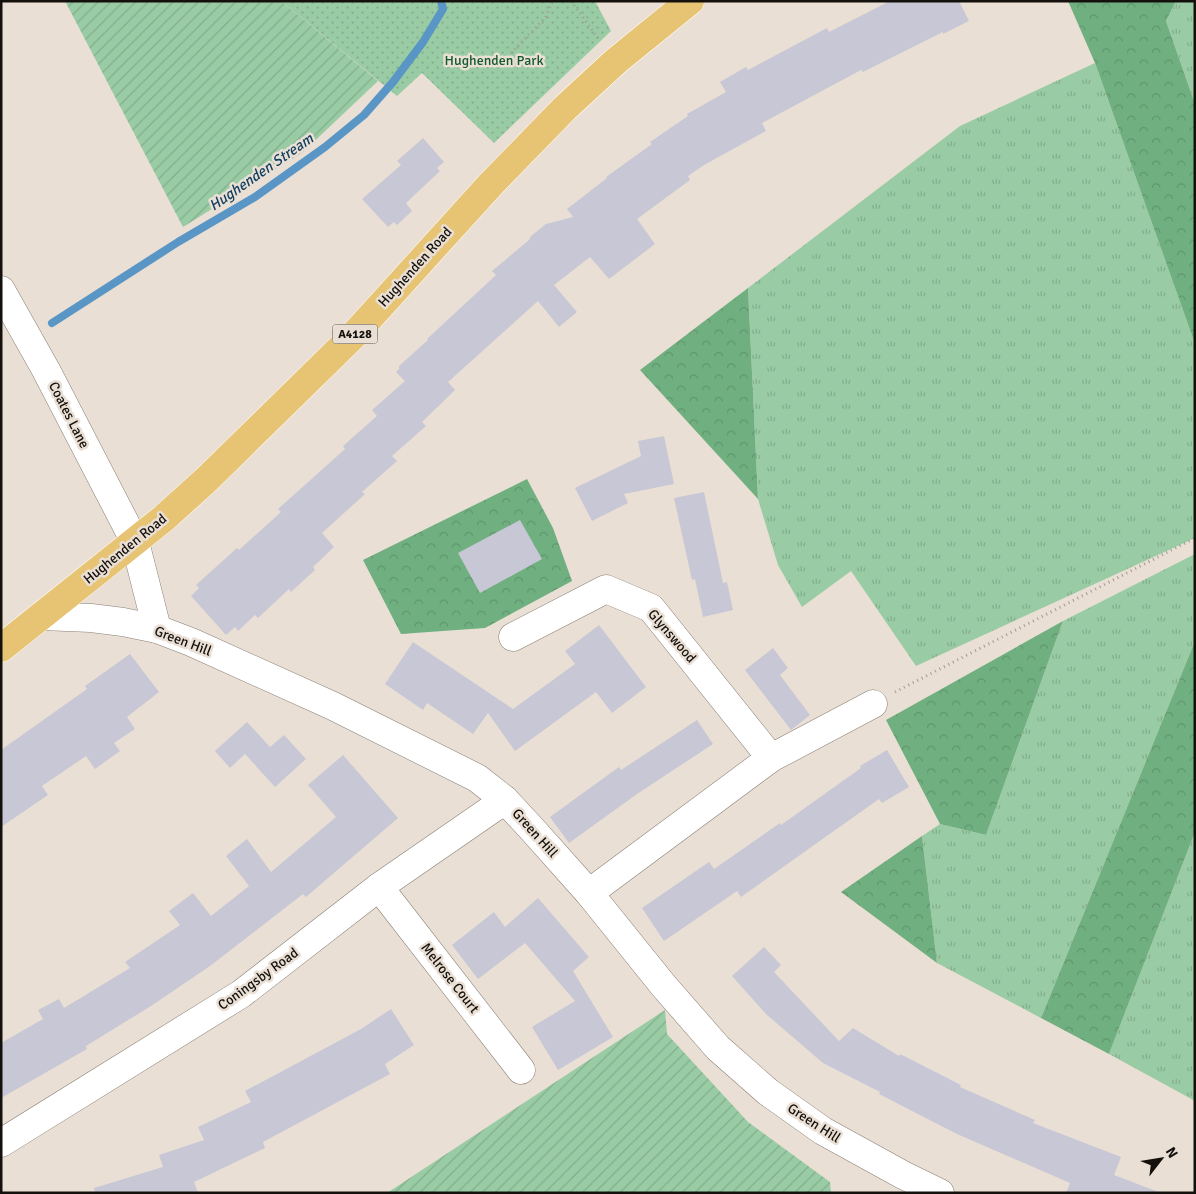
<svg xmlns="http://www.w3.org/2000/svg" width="1196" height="1194" font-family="Signika,sans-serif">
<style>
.grass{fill:url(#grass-tufts)}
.forest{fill:url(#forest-crowns)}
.park{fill:url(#park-dots)}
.garden{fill:url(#garden-furrows)}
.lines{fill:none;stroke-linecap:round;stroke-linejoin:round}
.stream{stroke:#5995c5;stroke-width:8}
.building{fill:#c7c7d5}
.minor-casing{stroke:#897f75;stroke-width:29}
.major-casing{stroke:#fff;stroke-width:29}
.path{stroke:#a39a92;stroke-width:3;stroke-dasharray:1 4;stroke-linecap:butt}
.minor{stroke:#fff;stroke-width:28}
.major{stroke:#e7c473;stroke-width:28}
.labels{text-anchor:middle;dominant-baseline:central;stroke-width:5;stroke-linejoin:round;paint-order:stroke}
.shield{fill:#eadfd4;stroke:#544e48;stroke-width:1}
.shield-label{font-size:12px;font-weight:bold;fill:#14100c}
.park-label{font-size:14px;fill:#115a2d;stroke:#eadfd4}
.street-label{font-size:14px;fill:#14100c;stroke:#eadfd4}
.water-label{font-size:15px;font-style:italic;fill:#124061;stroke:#eadfd4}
</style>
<defs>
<pattern id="grass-tufts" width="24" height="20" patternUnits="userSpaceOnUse" patternTransform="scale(1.25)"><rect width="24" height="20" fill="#99cca4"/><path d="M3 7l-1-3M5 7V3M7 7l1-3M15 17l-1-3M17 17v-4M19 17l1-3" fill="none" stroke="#83ae8c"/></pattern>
<pattern id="forest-crowns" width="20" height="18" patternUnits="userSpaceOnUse" patternTransform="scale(1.25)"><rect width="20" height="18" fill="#70b080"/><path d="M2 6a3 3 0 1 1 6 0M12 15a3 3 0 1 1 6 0" fill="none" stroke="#60966d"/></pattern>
<pattern id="park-dots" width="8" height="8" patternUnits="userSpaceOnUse" patternTransform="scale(1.25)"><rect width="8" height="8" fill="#99cca4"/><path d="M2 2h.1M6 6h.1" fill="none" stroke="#83ae8c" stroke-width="1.8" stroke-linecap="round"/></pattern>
<pattern id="garden-furrows" width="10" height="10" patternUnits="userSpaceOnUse" patternTransform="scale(1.25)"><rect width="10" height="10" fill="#99cca4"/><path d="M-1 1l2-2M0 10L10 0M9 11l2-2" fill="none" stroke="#83ae8c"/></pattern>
</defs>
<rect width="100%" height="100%" fill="#eadfd4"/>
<g class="grass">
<polygon points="1176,1 1195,1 1195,104 1166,21"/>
<polygon points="1095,63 1195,344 1195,538 916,666 851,571 802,607 778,565 758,499 748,288 960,126"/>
<polygon points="1195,554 1195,641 1041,1018 937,963 922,836 940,824 986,835 1063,621"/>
<polygon points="1195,832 1195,1101 1109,1054"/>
</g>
<g class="forest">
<polygon points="1068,1 1176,1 1166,21 1195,104 1195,344 1095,63"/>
<polygon points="748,288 758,499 640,370"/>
<polygon points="527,479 553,528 572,581 485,628 401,634 363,560"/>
<polygon points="1063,621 986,835 940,824 886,720"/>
<polygon points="1195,641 1195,832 1109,1054 1041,1018"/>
<polygon points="922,836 937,963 841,892"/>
</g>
<polygon class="park" points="281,1 595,1 611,31 494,143 422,73 397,96"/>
<g class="garden">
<polygon points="65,1 281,1 378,81 303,152 183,227"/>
<polygon points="665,1010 667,1034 748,1122 830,1182 831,1193 387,1193"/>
</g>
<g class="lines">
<polyline class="stream" points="52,323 178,242 255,197 325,147 364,115 393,82 423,42 443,9 441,1"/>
</g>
<g class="building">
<polygon points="890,1 959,1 969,21 943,34 943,32 863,72 861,70 762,123 766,131 704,165 688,176 690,180 637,219 655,244 609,279 590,257 554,285 577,312 559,327 538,301 448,382 455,390 422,422 426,426 392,456 397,461 362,492 365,494 322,533 334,547 313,567 315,570 291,592 289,589 258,618 255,615 238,631 235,627 226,635 191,596 199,588 196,585 237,548 239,550 281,512 278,509 345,449 343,446 377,416 372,410 405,381 396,372 399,369 399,366 428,340 427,339 496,275 492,271 529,240 531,236 546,224 573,217 567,209 607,178 606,177 652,144 650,142 688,116 687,114 726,92 720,82 746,67 748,70 827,28 829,32"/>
<polygon points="423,138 444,162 437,168 440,171 406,203 412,211 397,225 394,222 388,227 362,199 401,165 397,161"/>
<polygon points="664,436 674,484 624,494 628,503 592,521 575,488 641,456 638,441"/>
<polygon points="704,492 723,583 727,582 733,610 703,617 695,579 692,580 674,498"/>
<polygon points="520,520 542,559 480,593 458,553"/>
<polygon points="599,625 646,687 612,713 596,692 515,751 488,713 473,734 427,703 423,710 385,684 413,642 513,709 575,664 565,651"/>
<polygon points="773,648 788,668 780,675 810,715 791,730 745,670"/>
<polygon points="130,654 159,692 127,717 135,729 114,743 120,751 95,769 86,756 42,786 48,795 1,827 1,750 87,689 85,686"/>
<polygon points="697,720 713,744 637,794 569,843 550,817 619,767 621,770"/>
<polygon points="247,722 270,747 284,735 306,759 275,787 245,754 230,768 215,751"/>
<polygon points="887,750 909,787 882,803 879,799 741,897 737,891 664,941 642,908 709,862 714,869 780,823 781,825 861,768 860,766"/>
<polygon points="343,755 398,818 306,897 303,894 210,966 151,1006 86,1046 87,1049 1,1098 1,1043 43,1019 38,1010 59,999 64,1008 130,968 125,962 180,925 169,911 193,893 211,916 249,886 226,856 247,839 271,872 336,817 308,785"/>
<polygon points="538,898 589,957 573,971 613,1037 558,1070 532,1027 575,1001 525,943 478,979 452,945 494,912 505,927"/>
<polygon points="764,947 781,965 774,972 839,1041 853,1028 899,1056 900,1054 961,1085 960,1087 1035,1120 1033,1123 1121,1157 1114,1175 1156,1191 1156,1193 1066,1193 1070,1183 957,1134 879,1094 880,1092 823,1063 767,1015 732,976"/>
<polygon points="391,1009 414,1045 385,1064 390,1074 263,1142 265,1148 194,1182 198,1193 95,1193 94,1188 163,1167 159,1155 204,1140 198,1127 251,1102 245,1091 361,1029"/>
</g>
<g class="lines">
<defs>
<g id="minor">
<polyline points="1,290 46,370 135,542 157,629"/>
<polyline points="42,616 91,618 123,622 157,629 191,642 333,706 477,778 505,800 531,828 589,893 663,985 718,1048 768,1092 823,1131 903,1175 940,1193"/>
<polyline points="513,637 606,589 651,608 771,758"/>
<polyline points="379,887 521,1070"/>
<polyline points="589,893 771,758 873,704"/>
<polyline points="1,1143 241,994 379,887 505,800"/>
</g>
<polyline id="major" points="1,648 164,518 205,481 354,335 490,185 565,108 616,61 690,1"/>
</defs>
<use href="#minor" class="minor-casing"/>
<use href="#major" class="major-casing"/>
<g class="path">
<polyline points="571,1 600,41"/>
<polyline points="511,53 546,17 552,1"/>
<polyline points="895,692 1195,538"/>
</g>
<use href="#minor" class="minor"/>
<use href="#major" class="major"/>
</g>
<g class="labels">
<rect class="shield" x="332.5" y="324.5" width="45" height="19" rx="4"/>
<g class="shield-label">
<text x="355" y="334">A4128</text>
</g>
<g class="park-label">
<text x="494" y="60">Hughenden Park</text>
</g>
<g class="street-label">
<text transform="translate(415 267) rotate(-48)">Hughenden Road</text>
<text transform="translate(69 415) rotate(63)">Coates Lane</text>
<text transform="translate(125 549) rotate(-39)">Hughenden Road</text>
<text transform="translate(672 636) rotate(49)">Glynswood</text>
<text transform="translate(183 641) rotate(21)">Green Hill</text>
<text transform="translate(535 833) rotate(48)">Green Hill</text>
<text transform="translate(450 978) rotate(52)">Melrose Court</text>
<text transform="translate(258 979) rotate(-36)">Coningsby Road</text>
<text transform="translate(814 1123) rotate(33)">Green Hill</text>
</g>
<g class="water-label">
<text transform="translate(261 172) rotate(-35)">Hughenden Stream</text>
</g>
</g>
<rect width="1196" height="1194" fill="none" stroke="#14100c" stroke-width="5"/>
<g transform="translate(1161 1159) rotate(59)" stroke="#eadfd4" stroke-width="4" paint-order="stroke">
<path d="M0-4L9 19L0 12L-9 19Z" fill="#14100c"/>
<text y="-8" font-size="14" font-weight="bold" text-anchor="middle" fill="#14100c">N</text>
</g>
</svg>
